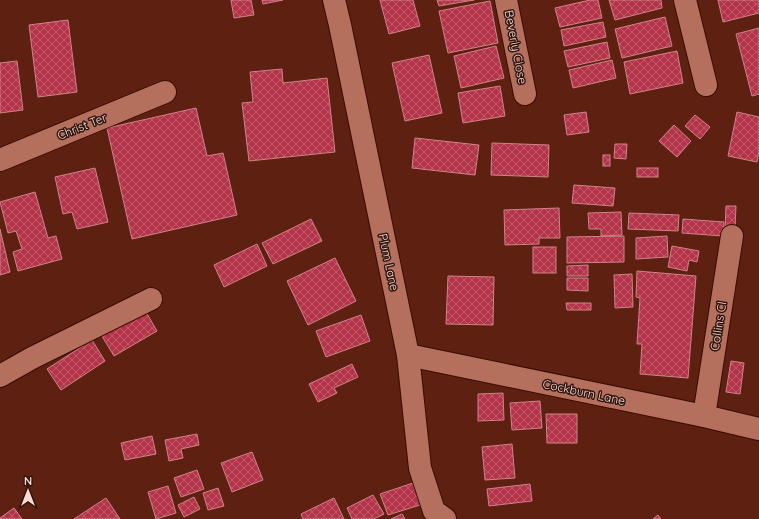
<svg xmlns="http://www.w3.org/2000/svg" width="759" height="519" font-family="Quicksand,sans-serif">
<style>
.building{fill:url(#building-cross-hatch);stroke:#cf8489}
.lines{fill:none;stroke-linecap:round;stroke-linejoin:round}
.minor-casing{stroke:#390c03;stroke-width:24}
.minor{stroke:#b5705d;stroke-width:22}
.labels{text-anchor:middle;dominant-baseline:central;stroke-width:3;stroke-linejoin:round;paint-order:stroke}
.street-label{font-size:12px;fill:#fadbd2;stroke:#30150e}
</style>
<defs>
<pattern id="building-cross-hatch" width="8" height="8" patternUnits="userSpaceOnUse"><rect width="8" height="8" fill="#b33349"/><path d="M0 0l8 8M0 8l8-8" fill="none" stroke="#c25a6b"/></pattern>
</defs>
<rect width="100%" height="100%" fill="#5d2011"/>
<g class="building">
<polygon points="231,0 251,0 254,15 234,18"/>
<polygon points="262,0 283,0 263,4"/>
<polygon points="380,0 413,0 420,26 389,34"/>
<polygon points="437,0 474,0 439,6"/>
<polygon points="590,0 598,0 602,18 560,27 555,8"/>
<polygon points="609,0 661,0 662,8 615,20"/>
<polygon points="718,0 759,0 759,13 723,22"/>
<polygon points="490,1 498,43 448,53 439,11"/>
<polygon points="665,17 672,46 622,58 615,29"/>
<polygon points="68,20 77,92 38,97 29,25"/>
<polygon points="603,22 606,37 564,46 561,30"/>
<polygon points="759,28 759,94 752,96 736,34"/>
<polygon points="607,42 610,58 568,67 564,51"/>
<polygon points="496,46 504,78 461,88 454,56"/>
<polygon points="677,51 683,83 630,94 624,62"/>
<polygon points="429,55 442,113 405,121 392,63"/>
<polygon points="612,60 616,78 573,88 569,70"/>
<polygon points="17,61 23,110 0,113 0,63"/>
<polygon points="282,69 283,83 327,78 335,152 249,161 242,103 253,102 250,72"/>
<polygon points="500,86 505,116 463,123 458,93"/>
<polygon points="196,108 207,156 223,153 237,215 132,239 107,128"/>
<polygon points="586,112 589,132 567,135 564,115"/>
<polygon points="737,112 759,117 759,151 757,162 728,156"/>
<polygon points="695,115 710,127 700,139 685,126"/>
<polygon points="674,125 691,141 677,157 659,141"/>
<polygon points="415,138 479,145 475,175 412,168"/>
<polygon points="492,143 549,145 548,177 491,175"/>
<polygon points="615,144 627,144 626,159 614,158"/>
<rect x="603" y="155" width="7" height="11"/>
<polygon points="95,168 108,222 77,229 72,212 63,214 55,177"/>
<rect x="637" y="168" width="21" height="9"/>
<polygon points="574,185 615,188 613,206 572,203"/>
<polygon points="35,192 48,238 56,236 62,259 18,271 13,252 22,249 16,231 8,233 0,202"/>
<polygon points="726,206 736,206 735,228 725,228"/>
<polygon points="559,208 560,238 539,238 539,244 505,245 504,210"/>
<polygon points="621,212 622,235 601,236 601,229 589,229 588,213"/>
<polygon points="629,213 679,215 678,231 628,229"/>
<polygon points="311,219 322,241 273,264 262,243"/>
<polygon points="683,219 724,222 723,236 682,233"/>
<polygon points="0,229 10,272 0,275"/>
<polygon points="624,236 624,262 567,263 567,237"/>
<polygon points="667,236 668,257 636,259 636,238"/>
<polygon points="257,244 267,266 224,287 214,265"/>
<polygon points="672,246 699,251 697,262 689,260 687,271 668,267"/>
<rect x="533" y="247" width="23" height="26"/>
<polygon points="335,258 356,301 308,325 287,281"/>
<polygon points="588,265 588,276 567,276 567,266"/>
<polygon points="637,271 696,276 688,378 640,374 642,344 637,344 640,298 636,297"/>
<polygon points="632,274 633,307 615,308 614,275"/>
<polygon points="448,276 494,277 493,325 446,324"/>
<polygon points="567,278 588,278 588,291 567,290"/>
<polygon points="566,303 591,303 591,310 567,310"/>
<polygon points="143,307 157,331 114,356 100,333"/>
<polygon points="361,315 370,341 326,357 316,331"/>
<polygon points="92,340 105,361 61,390 47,369"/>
<polygon points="731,361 744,363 740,394 726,392"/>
<polygon points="352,364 358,377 334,388 337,393 318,402 309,384"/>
<polygon points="503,393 504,420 478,421 478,394"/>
<polygon points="540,401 542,428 512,430 510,403"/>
<polygon points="546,414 577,414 577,443 547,443"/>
<polygon points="197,434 199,445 181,449 183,458 169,461 165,440"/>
<polygon points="152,436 156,454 125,460 121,443"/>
<polygon points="512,444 515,478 485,480 482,447"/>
<polygon points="252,452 263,480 232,492 221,463"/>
<polygon points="197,470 204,489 181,497 174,478"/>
<polygon points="413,483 420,505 388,515 380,494"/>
<polygon points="530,484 532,501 489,506 487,489"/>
<polygon points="168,486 176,513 156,519 148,492"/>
<polygon points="218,488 224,506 208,510 203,493"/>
<polygon points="373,495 384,514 374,519 352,519 347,508"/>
<polygon points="194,497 200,509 184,517 178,505"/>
<polygon points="106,498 120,519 74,519"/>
<polygon points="334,498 344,519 303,519 301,514"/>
<polygon points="14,508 22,519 0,519 0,518"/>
<polygon points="402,514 405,519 391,519"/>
<polygon points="658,515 661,519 653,519"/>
</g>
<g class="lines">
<defs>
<g id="minor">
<polyline points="334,0 340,25 408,355 420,468 434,511 445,519"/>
<polyline points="506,0 525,94"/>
<polyline points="685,0 706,85"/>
<polyline points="0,160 165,92"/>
<polyline points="408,355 704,416 759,429"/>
<polyline points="0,376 32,358 151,299"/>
<polyline points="704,416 732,236"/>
</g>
</defs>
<use href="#minor" class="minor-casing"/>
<use href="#minor" class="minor"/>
</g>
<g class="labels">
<g class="street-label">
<text transform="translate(516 47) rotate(79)">Beverly Close</text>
<text transform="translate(82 126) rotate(-22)">Christ Ter</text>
<text transform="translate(389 262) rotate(78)">Plum Lane</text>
<text transform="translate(718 326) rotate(-81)">Collins Cl</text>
<text transform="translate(584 392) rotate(12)">Cockburn Lane</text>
</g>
</g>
<g transform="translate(28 491)" stroke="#30150e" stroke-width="3" paint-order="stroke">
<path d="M0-3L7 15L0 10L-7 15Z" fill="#fadbd2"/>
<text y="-6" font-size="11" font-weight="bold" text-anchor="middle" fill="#fadbd2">N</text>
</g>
</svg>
